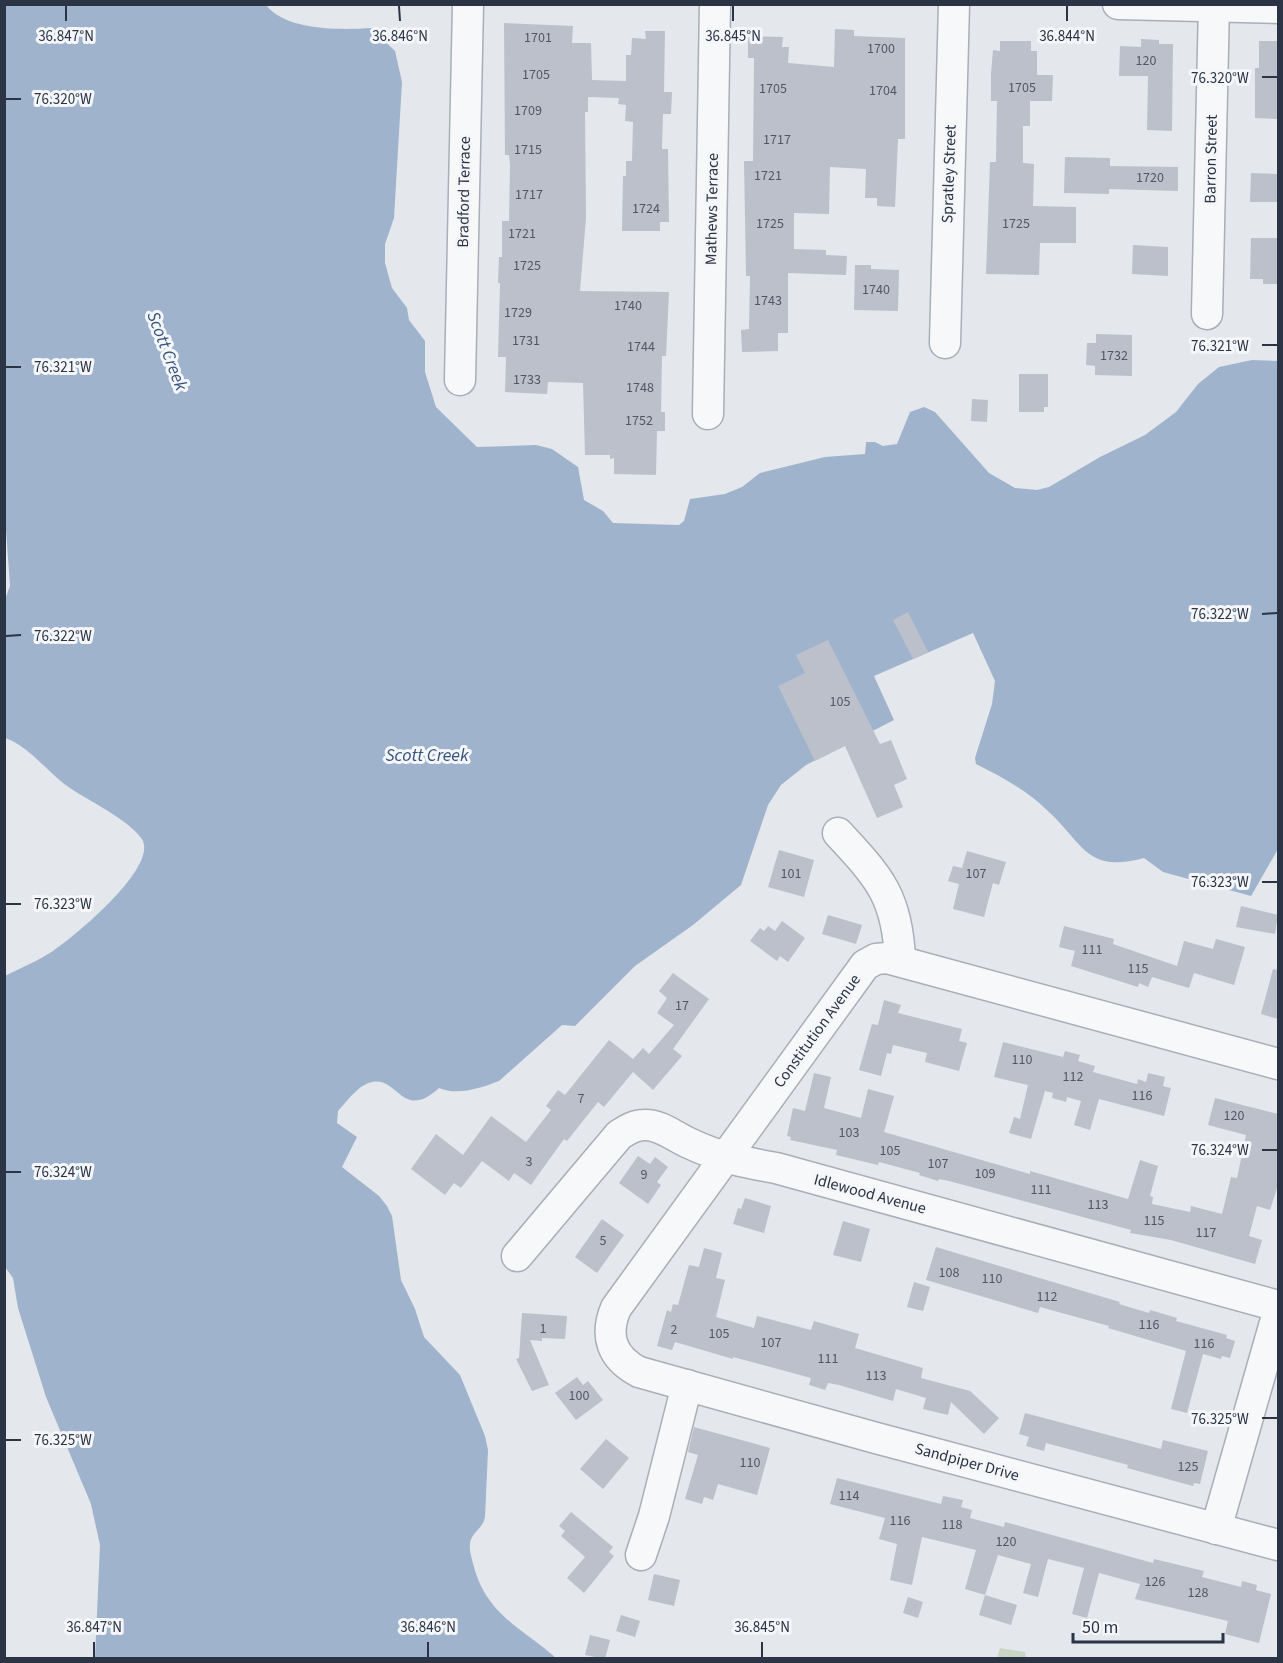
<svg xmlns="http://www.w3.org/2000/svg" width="1283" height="1663" font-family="'Source Sans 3',sans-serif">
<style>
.green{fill:#c9d6c5}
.water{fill:#9fb4cc}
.building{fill:#bbc0ca}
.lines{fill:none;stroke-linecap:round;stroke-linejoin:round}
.minor-casing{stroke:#a9aeb7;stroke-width:33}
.minor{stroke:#f7f8fa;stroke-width:30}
.ticks{fill:none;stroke:#2b3445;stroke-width:2}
.labels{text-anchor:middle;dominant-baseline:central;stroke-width:6;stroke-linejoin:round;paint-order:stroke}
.number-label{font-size:14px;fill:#4f5766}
.street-label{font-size:16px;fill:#2b3445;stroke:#f4f6f9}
.water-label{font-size:18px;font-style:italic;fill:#34527a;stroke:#f4f6f9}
.ticks-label{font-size:15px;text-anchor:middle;fill:#2b3445;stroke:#f4f6f9;stroke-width:6;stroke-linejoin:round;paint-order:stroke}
</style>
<rect width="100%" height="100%" fill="#e4e7ec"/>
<polygon class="green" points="1000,1648 1025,1652 1026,1658 997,1658"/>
<path class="water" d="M 5,5 L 266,5 C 286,31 341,30 371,28 L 395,51 L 402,82 L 394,218 L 385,244 L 385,263 L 392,288 L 407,308 L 409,320 L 425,341 L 425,372 L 436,407 L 477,447 L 536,445 L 552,449 L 578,467 L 584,500 L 603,511 L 613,523 L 679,525 L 684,521 L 690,499 L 725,494 L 742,487 L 760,473 L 825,457 L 865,454 L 866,442 L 875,442 L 883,446 L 897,444 L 910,412 L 924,407 L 935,412 L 989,473 L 1015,488 L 1037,490 L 1049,487 L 1100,457 L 1145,435 L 1176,412 L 1198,384 L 1219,367 L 1252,360 L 1278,361 L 1278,849 L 1251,896 L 1163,872 L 1144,858 C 1087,873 1085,846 1049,812 C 1028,791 1002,777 976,764 L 975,758 L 992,704 L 995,681 L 973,633 L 874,676 L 894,720 L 806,765 L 781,785 L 768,805 L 741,885 L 693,925 L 635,966 L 575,1026 L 562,1025 L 499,1081 C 481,1088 457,1096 439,1088 C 398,1126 397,1063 361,1087 C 353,1093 345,1103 338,1111 L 337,1123 L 357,1137 L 342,1167 L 379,1196 L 387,1206 L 392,1216 L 401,1280 L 415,1309 L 424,1337 L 460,1375 L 485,1436 L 488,1450 L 485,1517 C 483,1529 471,1532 470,1544 C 469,1551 472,1559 474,1567 C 487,1615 522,1628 556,1658 L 95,1658 L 100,1545 L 91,1504 L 46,1397 L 18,1308 L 13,1278 L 5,1267 L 5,976 C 20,968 38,961 53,951 C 75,936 155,870 143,841 C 135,824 90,801 73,790 C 49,775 31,747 5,738 L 4,602 L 10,586 L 4,502 Z"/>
<g class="building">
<polygon points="504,23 573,26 572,43 591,43 592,80 626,81 626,55 631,55 632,38 646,39 645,31 665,31 664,92 672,92 671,114 663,114 662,149 668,149 669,222 660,222 660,231 622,231 623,176 626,176 626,161 632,161 633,122 625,121 626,105 618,104 619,98 588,97 588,112 585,112 586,218 580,291 669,292 666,356 662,356 661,412 665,412 665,431 657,431 656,475 614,474 614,458 610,459 610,455 585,455 583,383 548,382 547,394 505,392 506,357 498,357 500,283 498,283 499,257 502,257 502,221 509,221 510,165 509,155 505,155"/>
<polygon points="835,29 854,30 854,36 905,38 905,139 898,139 895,207 877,206 877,198 865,198 866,169 830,167 829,214 794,213 794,249 826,250 826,255 847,256 846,275 788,273 788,333 778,333 778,351 742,352 741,330 749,329 750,276 746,276 744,161 753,161 754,58 748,58 748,36 783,37 782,47 789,47 788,63 834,67"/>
<polygon points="1141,39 1159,40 1159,44 1173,44 1172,131 1147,130 1148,76 1119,76 1120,46 1141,47"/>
<polygon points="1000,41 1031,41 1031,51 1037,51 1037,75 1053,75 1052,101 1030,101 1030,126 1023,126 1023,163 1034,164 1033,206 1076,207 1076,243 1040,243 1039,275 986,274 990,162 996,162 997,101 991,101 991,74 993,50 1000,51"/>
<polygon points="1259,41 1278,41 1278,119 1255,118 1255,68 1259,68"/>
<polygon points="1065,157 1110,158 1110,166 1178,167 1178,191 1109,189 1109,194 1064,193"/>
<polygon points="1251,173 1278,174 1278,202 1250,202"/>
<polygon points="1251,238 1278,238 1278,284 1263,284 1263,279 1250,279"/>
<polygon points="1133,245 1168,247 1168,276 1132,274"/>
<polygon points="855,265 871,265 871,269 899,270 898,311 854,310"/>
<polygon points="1096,334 1132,335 1132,376 1095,375 1095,366 1086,365 1087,343 1096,343"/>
<polygon points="1019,374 1048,374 1048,407 1044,407 1044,412 1019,412"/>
<polygon points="972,399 988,400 987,422 971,421"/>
<polygon points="908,612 928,652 913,659 893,620"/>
<polygon points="828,640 880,744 891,740 907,779 894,785 903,807 877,818 845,746 815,761 778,686 805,673 796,655"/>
<polygon points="779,850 814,860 804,897 768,887"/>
<polygon points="967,851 1006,862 999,885 993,883 984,917 953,909 959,884 948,881 953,866 962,868"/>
<polygon points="1241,906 1278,915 1275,934 1236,927"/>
<polygon points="828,915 862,925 856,944 822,934"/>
<polygon points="782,921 805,938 788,962 780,956 777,961 750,941 760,928 764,931 768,926 775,931"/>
<polygon points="1064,926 1114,939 1113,944 1177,966 1184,941 1213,949 1216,939 1245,947 1234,985 1194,973 1189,988 1152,977 1148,987 1139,983 1138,987 1071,966 1075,951 1059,947"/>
<polygon points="1273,969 1278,970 1278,1019 1261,1014"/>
<polygon points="673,973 709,999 673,1049 682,1056 653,1090 633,1072 604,1107 598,1102 567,1141 564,1139 531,1185 514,1173 509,1181 482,1161 461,1188 454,1183 445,1195 411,1169 436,1134 463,1155 491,1116 526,1142 551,1110 546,1106 558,1090 565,1095 609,1040 633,1059 643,1048 649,1054 674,1025 657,1013 667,998 659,991"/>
<polygon points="884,1000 901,1005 898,1013 962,1029 959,1041 967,1043 959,1071 925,1062 927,1053 893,1045 891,1054 887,1053 881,1076 859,1070 872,1024 878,1025"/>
<polygon points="1003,1042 1063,1057 1065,1051 1080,1055 1078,1061 1095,1066 1093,1072 1137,1084 1138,1079 1146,1082 1148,1073 1165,1077 1163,1086 1171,1088 1164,1116 1099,1099 1090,1130 1074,1125 1081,1101 1067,1097 1066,1102 1052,1098 1053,1093 1045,1091 1031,1139 1009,1133 1014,1117 1020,1119 1028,1085 994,1077"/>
<polygon points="814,1073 831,1077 824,1108 861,1118 868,1089 894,1096 884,1132 1030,1174 1030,1171 1128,1199 1140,1160 1158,1166 1150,1196 1153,1197 1152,1204 1190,1212 1191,1206 1222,1214 1231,1177 1237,1178 1246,1135 1208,1125 1215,1098 1278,1114 1277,1188 1270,1210 1257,1206 1249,1236 1262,1240 1255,1264 1171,1240 1130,1233 1131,1230 949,1181 939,1179 938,1181 919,1175 920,1173 879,1162 878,1165 836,1155 837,1150 790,1140 791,1137 787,1136 793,1108 805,1111"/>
<polygon points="638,1156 650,1164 655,1157 668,1167 657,1182 661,1185 648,1204 619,1183"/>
<polygon points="745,1198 771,1206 764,1233 733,1224 738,1208 741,1209"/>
<polygon points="602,1219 624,1235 597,1273 575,1257"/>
<polygon points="843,1221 870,1229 861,1262 833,1255"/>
<polygon points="936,1247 1120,1302 1119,1304 1149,1313 1150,1310 1177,1318 1176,1321 1227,1335 1226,1338 1235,1341 1230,1358 1222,1356 1221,1359 1203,1354 1187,1413 1171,1409 1186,1351 1108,1328 1109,1326 1040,1307 1038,1313 926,1280"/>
<polygon points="704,1248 722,1253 716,1278 725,1280 716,1317 754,1328 757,1316 811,1330 814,1321 859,1334 855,1348 923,1368 921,1378 970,1391 999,1418 984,1434 951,1402 948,1415 923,1409 926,1398 896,1389 893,1401 839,1385 828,1383 825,1390 809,1385 811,1378 733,1357 733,1359 675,1342 672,1350 657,1346 667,1310 671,1312 673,1304 678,1305 689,1265 699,1267"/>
<polygon points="914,1282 930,1287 923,1311 907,1307"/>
<polygon points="522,1313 567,1316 565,1339 542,1338 542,1341 530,1340 549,1385 532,1391 516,1359 519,1358"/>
<polygon points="577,1377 583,1385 588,1381 603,1400 576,1420 555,1393"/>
<polygon points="1025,1413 1161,1449 1163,1440 1208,1451 1200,1484 1194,1483 1193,1486 1127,1468 1128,1465 1046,1443 1044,1451 1026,1446 1029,1437 1019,1434"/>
<polygon points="694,1427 770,1448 757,1495 718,1484 713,1500 704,1497 702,1504 685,1499 698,1455 688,1452"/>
<polygon points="606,1439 629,1458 603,1489 580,1469"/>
<polygon points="837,1478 941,1504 943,1496 963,1500 961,1507 972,1510 970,1518 1004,1527 1005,1522 1153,1563 1154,1559 1204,1571 1202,1577 1241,1587 1242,1581 1257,1585 1256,1590 1271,1594 1259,1643 1225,1634 1228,1621 1135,1599 1140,1584 1099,1573 1087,1618 1072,1614 1084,1568 1048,1559 1038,1597 1023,1593 1031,1564 998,1555 985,1595 965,1589 976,1550 922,1537 912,1585 890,1580 897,1544 879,1539 885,1518 830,1504"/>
<polygon points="571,1512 613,1547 609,1552 614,1556 584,1593 567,1578 585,1557 561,1536 565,1531 559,1526"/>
<polygon points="654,1574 680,1580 674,1606 648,1600"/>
<polygon points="985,1595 1017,1605 1011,1625 979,1615"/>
<polygon points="908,1597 923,1602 918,1618 903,1613"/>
<polygon points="621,1615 640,1621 635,1637 616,1631"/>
<polygon points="590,1635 610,1640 605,1659 585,1655"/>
</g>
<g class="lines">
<defs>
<g id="minor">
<polyline points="1118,4 1278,8"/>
<polyline points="1207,314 1214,4"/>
<polyline points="945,343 954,4"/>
<polyline points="460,380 468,4"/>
<polyline points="708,414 715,4"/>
<path d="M 838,833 C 880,878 898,898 900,961"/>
<path d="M 1278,1064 L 887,958 L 876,959 L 865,965 L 616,1308 C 604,1336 612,1358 639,1372 L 876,1438 L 1278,1545"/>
<path d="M 517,1256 L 619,1135 C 627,1130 634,1125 644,1125 C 661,1124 676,1138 691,1144 C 718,1157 747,1163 776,1168 L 1278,1306"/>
<polyline points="1216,1529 1278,1312"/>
<polyline points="641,1555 654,1516 687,1385"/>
</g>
</defs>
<use href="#minor" class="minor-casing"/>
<use href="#minor" class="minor"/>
</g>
<path class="ticks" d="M 66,6 L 66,21M 399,6 L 400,21M 733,6 L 733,21M 1067,6 L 1067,21M 1262,77 L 1277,77M 6,99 L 21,99M 1262,345 L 1277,345M 6,367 L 21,367M 1262,614 L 1277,613M 6,636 L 21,635M 1262,882 L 1277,882M 6,904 L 21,904M 1262,1150 L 1277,1150M 6,1172 L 21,1172M 1262,1418 L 1277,1418M 6,1440 L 21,1440M 94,1642 L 94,1657M 428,1642 L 428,1657M 762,1642 L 762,1657"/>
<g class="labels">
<g class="number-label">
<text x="538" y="38">1701</text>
<text x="881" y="49">1700</text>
<text x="1146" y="61">120</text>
<text x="536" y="75">1705</text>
<text x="1022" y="88">1705</text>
<text x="773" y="89">1705</text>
<text x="883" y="91">1704</text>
<text x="528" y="111">1709</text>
<text x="777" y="140">1717</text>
<text x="528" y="150">1715</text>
<text x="768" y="176">1721</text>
<text x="1150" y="178">1720</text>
<text x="529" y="195">1717</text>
<text x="646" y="209">1724</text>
<text x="770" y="224">1725</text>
<text x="1016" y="224">1725</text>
<text x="522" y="234">1721</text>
<text x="527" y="266">1725</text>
<text x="876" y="290">1740</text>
<text x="768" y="301">1743</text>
<text x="628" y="306">1740</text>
<text x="518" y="313">1729</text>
<text x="526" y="341">1731</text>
<text x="641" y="347">1744</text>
<text x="1114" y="356">1732</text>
<text x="527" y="380">1733</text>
<text x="640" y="388">1748</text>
<text x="639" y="421">1752</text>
<text x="840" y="702">105</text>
<text x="791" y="874">101</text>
<text x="976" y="874">107</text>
<text x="1092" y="950">111</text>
<text x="1138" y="969">115</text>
<text x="682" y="1006">17</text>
<text x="1022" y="1060">110</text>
<text x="1073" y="1077">112</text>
<text x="1142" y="1096">116</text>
<text x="581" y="1099">7</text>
<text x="1234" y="1116">120</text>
<text x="849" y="1133">103</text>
<text x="890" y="1151">105</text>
<text x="529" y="1162">3</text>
<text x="938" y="1164">107</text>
<text x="985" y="1174">109</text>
<text x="644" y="1175">9</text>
<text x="1041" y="1190">111</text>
<text x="1098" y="1205">113</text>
<text x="1154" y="1221">115</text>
<text x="1206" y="1233">117</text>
<text x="603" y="1241">5</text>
<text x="949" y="1273">108</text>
<text x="992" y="1279">110</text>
<text x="1047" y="1297">112</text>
<text x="1149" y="1325">116</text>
<text x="543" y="1329">1</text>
<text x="674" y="1330">2</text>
<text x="719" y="1334">105</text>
<text x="771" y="1343">107</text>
<text x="1204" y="1344">116</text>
<text x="828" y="1359">111</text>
<text x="876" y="1376">113</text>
<text x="579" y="1396">100</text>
<text x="750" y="1463">110</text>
<text x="1188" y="1467">125</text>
<text x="849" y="1496">114</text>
<text x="900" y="1521">116</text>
<text x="952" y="1525">118</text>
<text x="1006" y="1542">120</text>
<text x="1155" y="1582">126</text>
<text x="1198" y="1593">128</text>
</g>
<g class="street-label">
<text transform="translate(1211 159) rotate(-89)">Barron Street</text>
<text transform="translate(949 174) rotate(-88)">Spratley Street</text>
<text transform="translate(464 192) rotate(-89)">Bradford Terrace</text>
<text transform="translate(712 209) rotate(-89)">Mathews Terrace</text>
<text transform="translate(817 1031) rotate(-54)">Constitution Avenue</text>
<text transform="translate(870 1194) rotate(15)">Idlewood Avenue</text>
<text transform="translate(967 1462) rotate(15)">Sandpiper Drive</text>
</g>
<g class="water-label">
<text transform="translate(167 351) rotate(69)">Scott Creek</text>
<text x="427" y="755">Scott Creek</text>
</g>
</g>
<g class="ticks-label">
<text x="66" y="41">36.847°N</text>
<text x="400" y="41">36.846°N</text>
<text x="733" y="41">36.845°N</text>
<text x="1067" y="41">36.844°N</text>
<text x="1220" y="83">76.320°W</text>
<text x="63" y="104">76.320°W</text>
<text x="1220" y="351">76.321°W</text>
<text x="63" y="372">76.321°W</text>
<text x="1220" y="619">76.322°W</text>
<text x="63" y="641">76.322°W</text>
<text x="1220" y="887">76.323°W</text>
<text x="63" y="909">76.323°W</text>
<text x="1220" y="1155">76.324°W</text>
<text x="63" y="1177">76.324°W</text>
<text x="1220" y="1424">76.325°W</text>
<text x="63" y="1445">76.325°W</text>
<text x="94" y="1632">36.847°N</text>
<text x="428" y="1632">36.846°N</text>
<text x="762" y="1632">36.845°N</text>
</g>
<rect width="1283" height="1663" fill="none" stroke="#2b3445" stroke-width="12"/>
<path d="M1073 1633v9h150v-9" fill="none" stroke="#2b3445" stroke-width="3"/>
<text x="1082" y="1633" font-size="18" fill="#2b3445" stroke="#f4f6f9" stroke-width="4.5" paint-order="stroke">50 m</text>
</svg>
